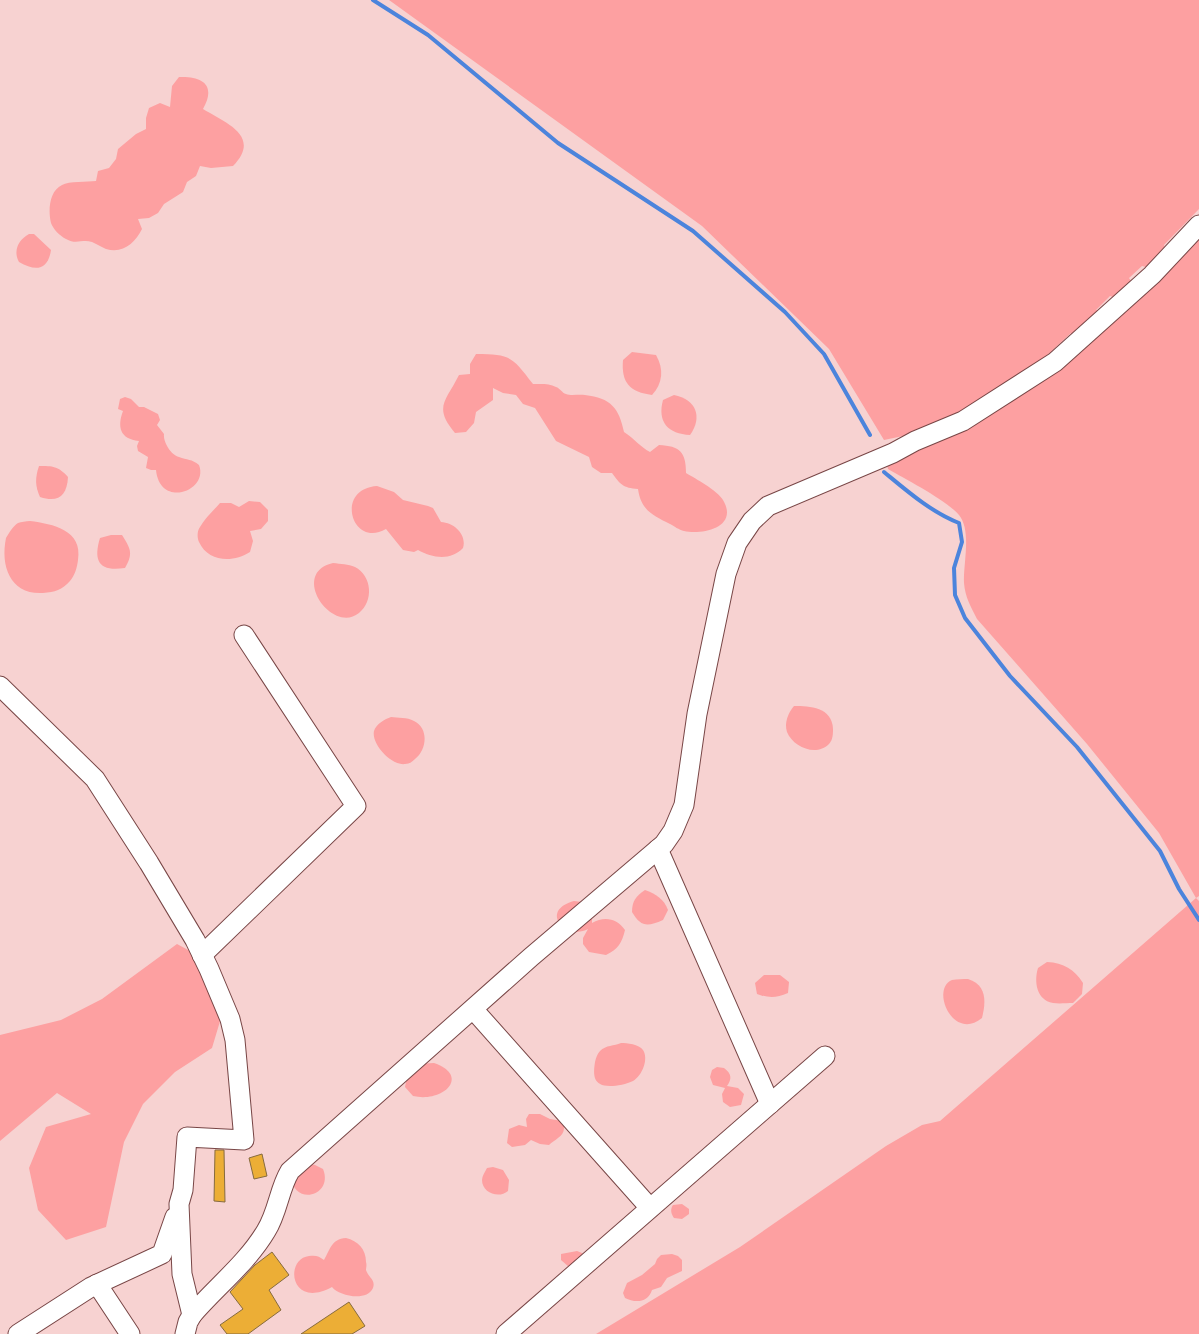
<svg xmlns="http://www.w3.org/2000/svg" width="1199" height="1334" font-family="'Fira Sans',sans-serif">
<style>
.green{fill:#fda0a1;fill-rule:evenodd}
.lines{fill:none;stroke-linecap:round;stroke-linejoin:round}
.stream{stroke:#4c84dc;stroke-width:4}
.building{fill:#ecae36;stroke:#866b3f}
.minor-casing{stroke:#784646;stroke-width:21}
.minor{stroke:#fff;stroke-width:19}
</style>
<rect width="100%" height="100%" fill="#f7d2d1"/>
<g class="green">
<path d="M 389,0 L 1199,0 L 1199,209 L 1164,245 L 1168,257 L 1199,234 L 1199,896 L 1196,898 L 1199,901 L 1199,1334 L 596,1334 L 740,1247 L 886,1146 L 922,1125 L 940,1121 L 1196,898 L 1159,833 L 1087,744 L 977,619 C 971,607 965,597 964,583 C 963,564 972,531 959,515 C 946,500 907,480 888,469 L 886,462 L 950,422 L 922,432 L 884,440 L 829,349 L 702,226 ZM 1142,266 L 1154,269 L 1099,311 L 1096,310 L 1110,296 L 1116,298 L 1133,284 L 1129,278 ZM 1071,333 L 1072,335 L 1048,371 L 1042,360 Z"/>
<path d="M 179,77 C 204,76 216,86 203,109 C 226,123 262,136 233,166 L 211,168 L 200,166 L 196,176 L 187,182 L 183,192 L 164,204 L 158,213 L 149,218 L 138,219 L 142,229 C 135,243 123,254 106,249 C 101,247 97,244 92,242 C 82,239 76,245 66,239 C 60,236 53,229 51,223 C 48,211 49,191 62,185 C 69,181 87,182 96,181 L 98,171 L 109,168 L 116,159 L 118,149 L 136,134 L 146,129 L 146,118 L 149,108 L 160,103 L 170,107 L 172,86 Z"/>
<path d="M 29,234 L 34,234 L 51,250 C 48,270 36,272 19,262 C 13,251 18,240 29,234 Z"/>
<path d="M 632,352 L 656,355 C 664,369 663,383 652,395 C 630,392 621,383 623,360 Z"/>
<path d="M 476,354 C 511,354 512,357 533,384 C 540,384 549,383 556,387 C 560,388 562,393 566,394 C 571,396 579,394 585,395 C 611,398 619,408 624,432 C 634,438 640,447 650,452 L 659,445 C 680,446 686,452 686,473 C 696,479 717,490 723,500 C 739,527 703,535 684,531 C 679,530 674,526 670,524 C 652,515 641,510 638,489 C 623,488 620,484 612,473 L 601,473 L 592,467 L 589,457 L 556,441 L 535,408 L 523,404 L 516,395 L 503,393 L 493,388 L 493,400 L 476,412 L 474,423 L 466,432 L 455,433 C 433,407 446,401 459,375 L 470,374 L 470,364 Z"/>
<path d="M 674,395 C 696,399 703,417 690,435 C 668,434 657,422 663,400 Z"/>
<path d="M 125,397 L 131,399 L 139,407 L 144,407 L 158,414 L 160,420 L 157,425 L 164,434 C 163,442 171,455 179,457 C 187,460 192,459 199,465 C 209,491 160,509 156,470 L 151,470 L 146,468 L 148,457 L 138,451 L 137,446 L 139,441 C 120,439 117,427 123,411 L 118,409 L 120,399 Z"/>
<path d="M 39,466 C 53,466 58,466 68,477 C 67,496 58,503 40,497 C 35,486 35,478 39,466 Z"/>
<path d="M 377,486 L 394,492 L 403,500 L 428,506 L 433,508 L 441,522 C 455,523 467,535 463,548 C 451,561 432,558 418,550 L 414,552 L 403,550 L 386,529 C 352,549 334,489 377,486 Z"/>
<path d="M 249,501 L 260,502 L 268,510 L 268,521 L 261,529 L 250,531 L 253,541 L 250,552 C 233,563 208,562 199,542 C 197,538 197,531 200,527 C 205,518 214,510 220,503 L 231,503 L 239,507 Z"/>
<path d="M 30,521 C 53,524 83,530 78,560 C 77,568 75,575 70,581 C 62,590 55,592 43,593 C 11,595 0,567 6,538 C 9,533 13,526 18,523 C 21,522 26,521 30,521 Z"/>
<path d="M 111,535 L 122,535 C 130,548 134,553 125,568 C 99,572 93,561 100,538 Z"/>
<path d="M 333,563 C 341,564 348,564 355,567 C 372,576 374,601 359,613 C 332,635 289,573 333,563 Z"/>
<path d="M 794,706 C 810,706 832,707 833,729 C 833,733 833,740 829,744 C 816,757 793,747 787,732 C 784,723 788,713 794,706 Z"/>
<path d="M 391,717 C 398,718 407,717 414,721 C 429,728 427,750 415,759 C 412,762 409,764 405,764 C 392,766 371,744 374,731 C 376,724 385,719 391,717 Z"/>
<path d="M 645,890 C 656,894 664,899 668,910 L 663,920 C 647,927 641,927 632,912 C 632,901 636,896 645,890 Z"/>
<path d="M 574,901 L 582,902 L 592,912 L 592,923 C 604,916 617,918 625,930 C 622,943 618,949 606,955 L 589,952 L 583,944 L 583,938 L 588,929 C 567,941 538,911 574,901 Z"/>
<polygon points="177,944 216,965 224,1008 212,1048 175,1072 143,1104 124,1142 106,1227 66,1240 38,1210 29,1168 46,1127 91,1114 57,1093 0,1141 0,1035 61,1020 102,999"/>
<path d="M 1047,962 C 1064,963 1074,969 1083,983 L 1082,994 L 1073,1003 C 1067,1003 1059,1004 1053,1003 C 1036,1000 1034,981 1038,968 Z"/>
<path d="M 764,975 L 780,975 L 789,982 L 788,993 C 776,998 769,998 757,994 L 755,983 Z"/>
<path d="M 968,979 C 987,985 986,1002 982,1018 C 953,1042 930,989 952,980 C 957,979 963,979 968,979 Z"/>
<path d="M 621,1043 C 627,1043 639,1044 643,1050 C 649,1059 642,1076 633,1081 C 627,1084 617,1086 610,1086 C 593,1086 593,1075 595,1062 C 596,1058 597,1054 600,1051 C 606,1045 614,1046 621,1043 Z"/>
<path d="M 434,1063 C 471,1076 443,1103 413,1096 L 405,1087 L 408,1072 L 416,1064 Z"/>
<path d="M 717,1067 L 724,1068 C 732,1074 732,1079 727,1086 L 738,1088 L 744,1094 L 741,1105 L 730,1107 L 723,1102 L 722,1094 L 725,1088 L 713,1085 L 710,1077 L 712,1070 Z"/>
<path d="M 529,1114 L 540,1114 L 550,1119 L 562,1121 C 569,1135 556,1138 549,1145 L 540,1144 L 531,1140 L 525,1145 L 512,1147 L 507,1143 L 509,1129 L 519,1125 L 527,1127 L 526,1119 Z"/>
<path d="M 310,1164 L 315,1165 L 323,1169 C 334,1196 293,1207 291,1176 Z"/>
<path d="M 493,1167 L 503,1170 L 509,1180 L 508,1191 C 499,1199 482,1193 482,1180 C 482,1176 485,1172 487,1168 Z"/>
<path d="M 682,1204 L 689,1209 L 689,1214 L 682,1219 L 674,1218 C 671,1214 670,1209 673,1205 Z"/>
<path d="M 346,1238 C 358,1241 366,1249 366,1262 C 367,1265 366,1268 366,1270 C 368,1277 376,1280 373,1288 C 367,1302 339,1296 332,1287 C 290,1310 284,1259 309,1256 C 316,1255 319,1256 324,1260 C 330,1250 331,1239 346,1238 Z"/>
<polygon points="577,1251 582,1253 585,1258 569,1267 561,1260 561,1254"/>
<path d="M 672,1254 L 678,1256 L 682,1260 L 682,1271 L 667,1278 L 661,1287 L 652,1290 C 648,1303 635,1303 625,1298 L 623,1293 L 627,1283 L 642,1275 L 655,1264 L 657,1259 L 661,1255 Z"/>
</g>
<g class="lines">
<g class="stream">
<polyline points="373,0 428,35 558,143 693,231 785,312 824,354 870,435"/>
<path d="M 884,472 C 907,491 931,512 959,523 L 962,542 L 954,568 L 955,595 L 965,618 L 1010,676 L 1077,747 L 1160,851 L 1179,889 L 1199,920"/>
</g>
</g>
<g class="building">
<polygon points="215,1150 224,1150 225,1202 214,1201"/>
<polygon points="262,1154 267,1176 254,1179 249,1158"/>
<polygon points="272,1252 289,1275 269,1290 281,1310 248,1334 227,1334 220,1325 243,1309 230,1292 255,1265"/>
<polygon points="349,1302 365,1326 352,1334 301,1334"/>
</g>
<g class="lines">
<defs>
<g id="minor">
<polyline points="0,686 95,779 149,863 195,940 209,969 230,1019 235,1040 244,1140 187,1137 183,1190 179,1204 182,1274 192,1315"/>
<polyline points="658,849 770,1104"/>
<polyline points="202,955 356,806 244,635"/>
<polyline points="473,1009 650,1208"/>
<polyline points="97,1284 130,1334"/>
<polyline points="18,1334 91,1287 162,1254 175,1217"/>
<path d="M 185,1334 L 188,1322 L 192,1315 C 216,1287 247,1263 266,1231 C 278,1212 279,1189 290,1171 L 531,957 L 664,844 L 673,831 L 684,805 L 697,714 L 726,574 L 737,543 L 752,521 L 768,506 L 893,453 L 915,441 L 963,421 L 1055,362 L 1152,275 L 1199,225"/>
<polyline points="506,1334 825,1056"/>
</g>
</defs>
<use href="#minor" class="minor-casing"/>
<use href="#minor" class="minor"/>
</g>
</svg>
